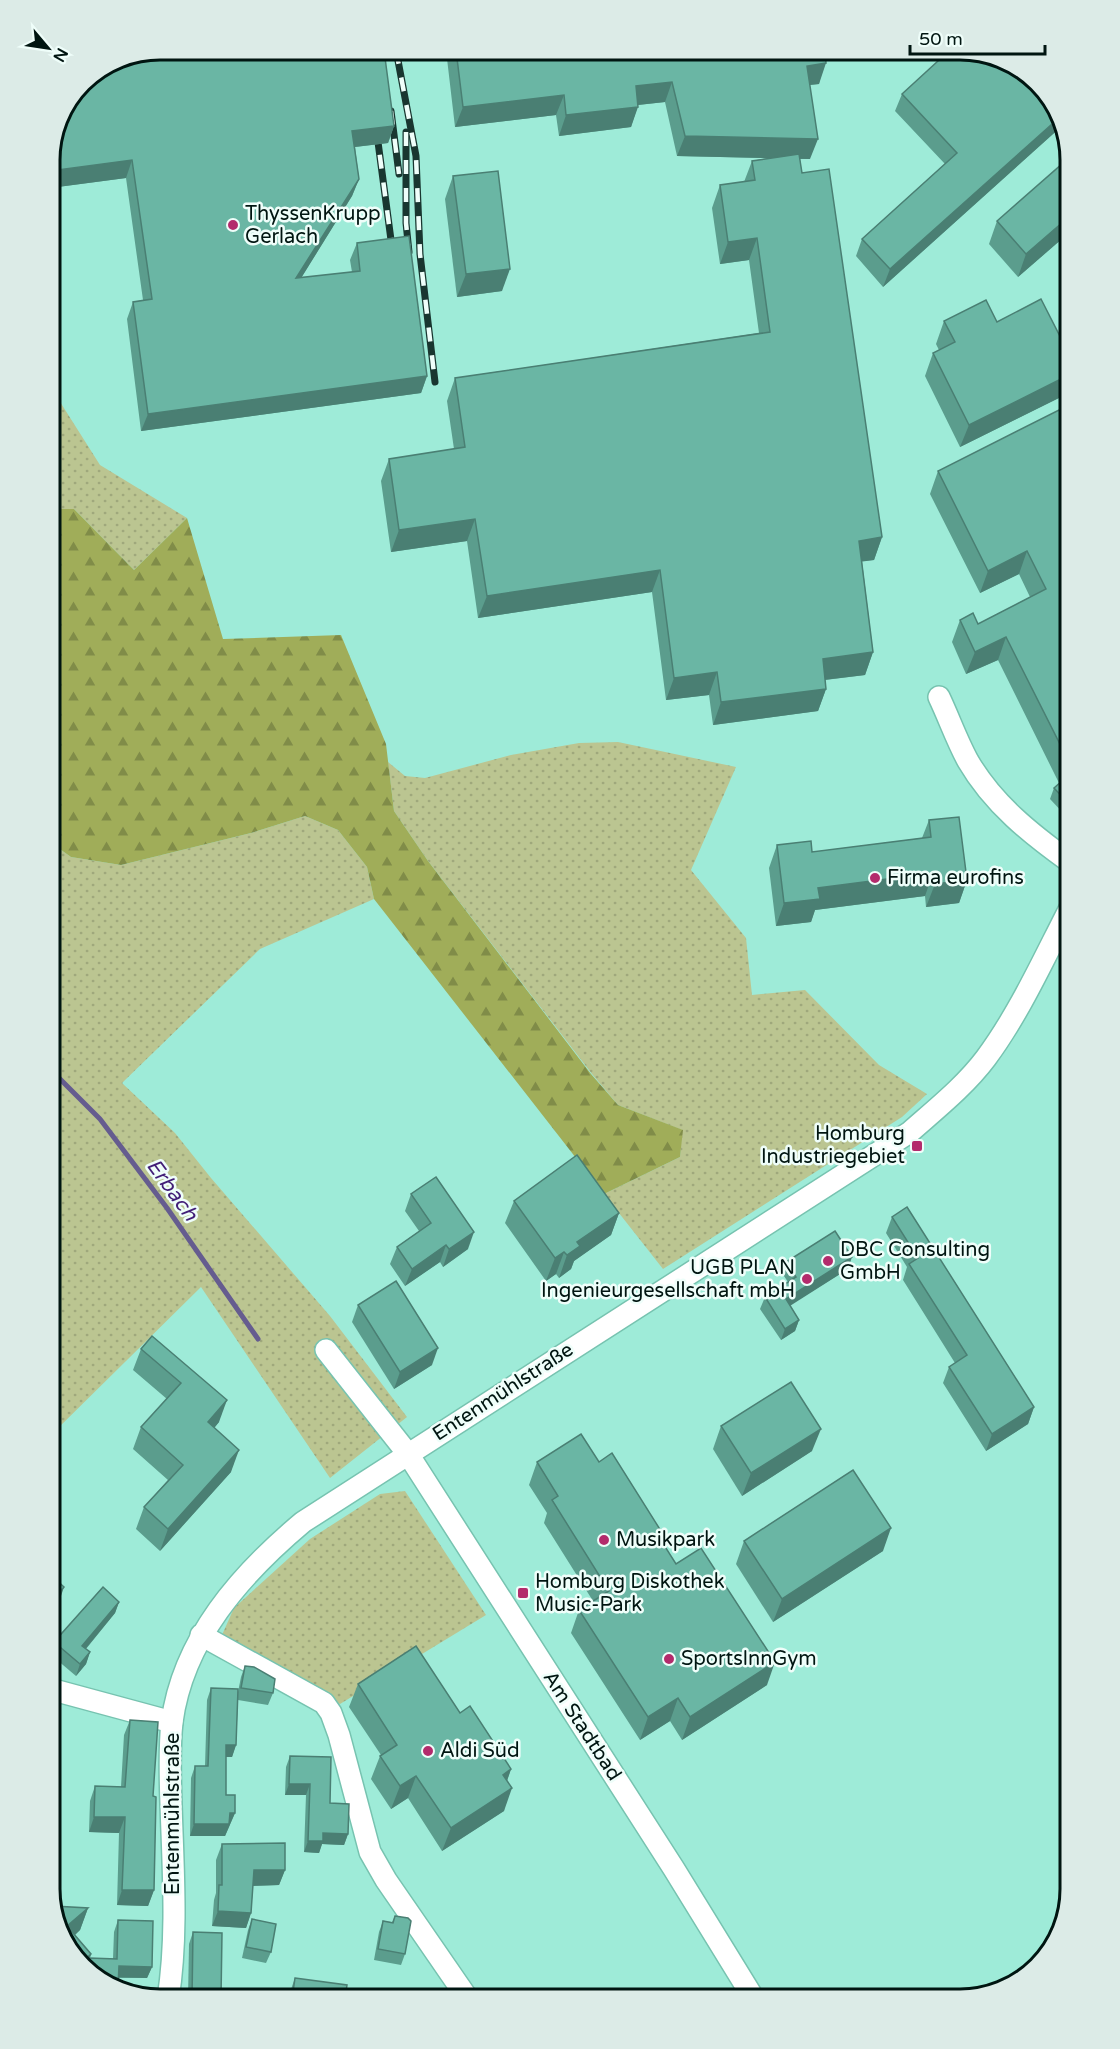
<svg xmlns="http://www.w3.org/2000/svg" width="1120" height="2049" font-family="'Varela Round',sans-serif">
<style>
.grass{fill:url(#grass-dots)}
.forest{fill:url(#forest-firs)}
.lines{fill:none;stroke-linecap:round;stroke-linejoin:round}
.stream{stroke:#655c8f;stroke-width:5}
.minor-casing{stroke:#77c3b0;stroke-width:24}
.minor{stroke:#fff;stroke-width:21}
.rail-casing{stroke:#193630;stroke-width:7}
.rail{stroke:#effefa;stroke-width:4.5;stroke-dasharray:14;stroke-linecap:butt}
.wall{fill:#5b9d8d}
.shaded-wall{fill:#4a7f73}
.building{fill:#6ab6a4;stroke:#4a7f73;stroke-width:1.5}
.poi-dot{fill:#b32b6c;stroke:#effefa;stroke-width:2}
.labels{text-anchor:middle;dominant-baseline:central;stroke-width:5;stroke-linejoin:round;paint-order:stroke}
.poi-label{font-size:20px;fill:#001511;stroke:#effefa;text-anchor:start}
.street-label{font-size:20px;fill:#001511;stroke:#effefa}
.water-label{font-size:21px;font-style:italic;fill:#421e77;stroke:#effefa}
.rim{fill:none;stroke:#001511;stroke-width:3}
</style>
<defs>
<pattern id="grass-dots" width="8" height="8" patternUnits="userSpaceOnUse" patternTransform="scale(1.5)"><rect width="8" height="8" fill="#bbc591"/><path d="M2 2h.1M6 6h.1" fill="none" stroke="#9fa87c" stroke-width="1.8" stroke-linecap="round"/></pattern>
<pattern id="forest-firs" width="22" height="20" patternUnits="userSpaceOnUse" patternTransform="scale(1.5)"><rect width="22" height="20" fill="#a0ad59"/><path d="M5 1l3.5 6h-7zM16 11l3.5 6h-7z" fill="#808c48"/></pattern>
</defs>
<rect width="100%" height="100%" fill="#9eebd8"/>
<g class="grass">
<polygon points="50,386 100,465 187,518 134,570 74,509 50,509"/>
<polygon points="618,742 736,767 691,870 746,938 752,995 805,990 879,1065 927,1094 902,1117 663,1269 604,1194 680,1157 682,1130 618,1105 592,1074 428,861 394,811 388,762 405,776 425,778 511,755 579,743"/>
<polygon points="305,816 338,830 367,867 374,899 260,949 122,1083 175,1133 211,1178 330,1316 407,1417 330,1478 201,1287 50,1436 50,842 71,857 121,865 251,833"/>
<polygon points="405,1491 486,1615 340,1704 222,1635 234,1608 310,1539 380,1494"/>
</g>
<polygon class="forest" points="50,509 74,509 134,570 187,518 223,639 341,635 386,744 394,811 428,861 591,1074 618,1105 683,1130 680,1157 604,1194 374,899 367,867 338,830 305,816 251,833 121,865 71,857 50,842"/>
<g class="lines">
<polyline class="stream" points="50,1069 100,1119 167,1208 258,1339"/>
<defs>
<g id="minor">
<path d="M 939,697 C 949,718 957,741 968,761 C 993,804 1031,834 1070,862"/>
<polyline points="326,1350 408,1454 674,1869 754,1999"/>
<polyline points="201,1635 324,1703 331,1713 339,1735 370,1852 386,1880 468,1999"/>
<polyline points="50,1689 172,1722"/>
<path d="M 168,1999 C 178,1935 173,1869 171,1804 C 170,1777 169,1749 172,1722 C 183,1639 241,1574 303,1522 L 910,1132 C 936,1109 965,1086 986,1058 C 1020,1012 1044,958 1070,908"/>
</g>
</defs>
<use href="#minor" class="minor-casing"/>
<use href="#minor" class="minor"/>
<defs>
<g id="rail">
<polyline points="396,50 416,156 420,254 435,382"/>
<polyline points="391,111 399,174"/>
<polyline points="376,127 393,255"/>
<polyline points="406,132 406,223 409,252"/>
</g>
</defs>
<use href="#rail" class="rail-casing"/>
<use href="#rail" class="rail"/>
</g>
<g class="wall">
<polygon points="446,50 825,50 819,84 809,85 810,159 800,159 802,173 882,537 874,560 862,561 873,652 865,675 825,680 826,689 818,711 713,725 709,695 666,700 652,592 478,618 467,541 391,552 381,481 389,459 454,449 447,401 455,378 759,333 749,260 720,264 712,208 720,185 744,182 752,161 767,158 677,156 665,102 638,105 631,127 559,136 556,115 455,127"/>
<polygon points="902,94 1062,117 1063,125 883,287 856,256 862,239 945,164 895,111"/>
<polygon points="394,126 388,143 355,147 359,179 352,196 301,278 352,272 350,260 357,243 427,376 421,393 141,431 127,319 133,302 143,300 126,178 50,188 50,153"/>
<polygon points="1071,160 1071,231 1018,277 989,244 997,221"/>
<polygon points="453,176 502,291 457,297 445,199"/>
<polygon points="1071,265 1071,299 1066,302 1060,290 1068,267"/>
<polygon points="944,321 997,322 1071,358 1071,388 1069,393 960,447 925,376 933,353 939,350 936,344"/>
<polygon points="1071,404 1071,810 1065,815 1050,799 1054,788 1059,783 998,660 966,674 952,642 960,620 978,624 1030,597 1019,574 980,593 930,494 938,471"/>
<polygon points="929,820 967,880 959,903 926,907 925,896 815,910 811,922 776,926 769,868 777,845 812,852 922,838"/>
<polygon points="411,1194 468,1249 443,1267 440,1262 405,1286 390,1264 397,1247 419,1231 405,1211"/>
<polygon points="514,1201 619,1213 611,1235 574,1261 571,1269 559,1278 556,1274 546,1281 505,1223"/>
<polygon points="892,1217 1034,1407 1028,1424 986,1451 943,1383 949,1367 955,1363 903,1280 907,1267 886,1233"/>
<polygon points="786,1262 848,1269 790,1305 799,1320 795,1331 781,1340 760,1309 765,1297 788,1282 782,1273"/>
<polygon points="358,1305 432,1365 394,1389 352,1322"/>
<polygon points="152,1336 219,1422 214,1428 231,1472 160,1551 136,1529 144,1507 168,1480 133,1449 141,1427 167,1399 133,1370 141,1349"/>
<polygon points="721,1426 812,1451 742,1496 713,1449"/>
<polygon points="537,1462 599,1462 659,1537 676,1564 767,1685 682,1740 670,1721 640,1740 571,1633 579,1610 593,1601 544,1523 547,1513 529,1485"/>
<polygon points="744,1541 883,1551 773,1622 736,1564"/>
<polygon points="119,1602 115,1613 86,1649 90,1652 86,1664 76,1676 50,1654 54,1642"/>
<polygon points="245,1666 273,1693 268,1705 238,1700 236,1745 232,1757 226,1757 226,1795 235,1813 225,1836 190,1836 191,1778 195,1766 205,1766 207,1700 211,1688 238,1692 241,1677"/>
<polygon points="358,1684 460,1713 511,1769 507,1781 504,1811 442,1851 408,1798 391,1809 371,1779 380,1756 381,1755 349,1707"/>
<polygon points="130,1720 153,1796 154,1890 148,1906 117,1905 119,1833 89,1832 90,1801 95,1786 121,1787 124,1735"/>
<polygon points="290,1756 330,1803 348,1834 344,1845 322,1844 319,1853 304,1852 306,1795 285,1795 286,1767"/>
<polygon points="222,1844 285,1870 279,1885 253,1886 251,1913 246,1928 212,1926 214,1900 216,1893 216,1860"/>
<polygon points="88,1908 80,1930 75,1935 91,1954 90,1958 113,1959 114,1932 118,1920 152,1967 147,1978 118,1978 98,1981 58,1932"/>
<polygon points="395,1916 405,1954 401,1965 374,1960 379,1932 383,1921 392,1922"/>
<polygon points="252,1919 271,1952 266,1963 242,1958 248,1930"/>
<polygon points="193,1932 221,1999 188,1999 189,1944"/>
<polygon points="295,1978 345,1999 288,1999 290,1992"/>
</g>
<g class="shaded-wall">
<polygon points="826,63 819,84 799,86 807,66"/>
<polygon points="672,82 665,102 628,106 636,86"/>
<polygon points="564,95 556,115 455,127 463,107"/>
<polygon points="638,107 631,127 559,136 566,115"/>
<polygon points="1061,116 1062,117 1063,125 883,287 890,269"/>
<polygon points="394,126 388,143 346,148 352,131"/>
<polygon points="685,136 818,139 810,159 677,156"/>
<polygon points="132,160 126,178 50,188 50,171"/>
<polygon points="359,179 352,196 290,296 296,278"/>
<polygon points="1071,215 1071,231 1018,277 1026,254"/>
<polygon points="757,238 749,260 720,264 728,242"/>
<polygon points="510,269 502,291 457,297 466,274"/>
<polygon points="1071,288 1071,299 1066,302"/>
<polygon points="1071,374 1071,388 1069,393 960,447 969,425"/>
<polygon points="427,376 421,393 141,431 148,414"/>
<polygon points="475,519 467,541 391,552 399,530"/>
<polygon points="882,537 874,560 851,563 859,541"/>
<polygon points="1027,551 1019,574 980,593 988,571"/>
<polygon points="660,570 652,592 478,618 487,596"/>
<polygon points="1006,637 998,660 966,674 975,652"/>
<polygon points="873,652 865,675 815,681 823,659"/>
<polygon points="717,672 709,695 666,700 674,678"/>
<polygon points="826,689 818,711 713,725 721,702"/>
<polygon points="1071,759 1071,777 1059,783 1068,760"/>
<polygon points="1071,802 1071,810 1065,815 1069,804"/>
<polygon points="933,873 925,896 815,910 811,922 776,926 784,903 818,888"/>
<polygon points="967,880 959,903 926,907 935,884"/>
<polygon points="619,1213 611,1235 574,1261 571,1269 559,1278 567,1255 577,1242"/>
<polygon points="474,1232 468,1249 443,1267 449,1249"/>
<polygon points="446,1245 440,1262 405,1286 412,1269"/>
<polygon points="564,1252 556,1274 546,1281 555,1258"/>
<polygon points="852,1257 848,1269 782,1311 786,1299"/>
<polygon points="799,1320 795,1331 781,1340 785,1329"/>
<polygon points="438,1348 432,1365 394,1389 400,1372"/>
<polygon points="227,1400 219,1422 201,1444 208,1422"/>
<polygon points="1034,1407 1028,1424 986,1451 992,1434"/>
<polygon points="821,1429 812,1451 742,1496 751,1473"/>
<polygon points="239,1450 231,1472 160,1551 168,1529"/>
<polygon points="891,1528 883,1551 773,1622 782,1599"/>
<polygon points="64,1587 60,1599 50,1610 50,1602"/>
<polygon points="119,1602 115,1613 78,1658 82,1646"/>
<polygon points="90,1652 86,1664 76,1676 80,1664"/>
<polygon points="775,1662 767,1685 682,1740 690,1717"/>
<polygon points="678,1698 670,1721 640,1740 648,1717"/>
<polygon points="226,1745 236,1745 232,1757 222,1757"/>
<polygon points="511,1769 503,1792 503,1775"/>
<polygon points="416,1776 408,1798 391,1809 400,1786"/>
<polygon points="289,1784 310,1784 306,1795 285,1795"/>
<polygon points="512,1788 504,1811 442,1851 451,1828"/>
<polygon points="230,1813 235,1813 225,1836 190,1836 194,1824"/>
<polygon points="94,1817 125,1817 119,1833 89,1832"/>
<polygon points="323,1833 348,1834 344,1845 322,1844 319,1853 304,1852 308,1841"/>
<polygon points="254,1870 285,1870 279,1885 248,1886"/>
<polygon points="122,1890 154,1890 148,1906 117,1905"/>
<polygon points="88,1908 80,1930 67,1942 67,1926"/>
<polygon points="218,1911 251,1913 246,1928 212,1926"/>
<polygon points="91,1954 87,1967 83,1961"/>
<polygon points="119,1966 152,1967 147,1978 114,1977"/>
</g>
<g class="building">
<polygon points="160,50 384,50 394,126 352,131 359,179 296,278 360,271 357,243 409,236 427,376 148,414 133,302 152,299 132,160 50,171 50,153 82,82 118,58"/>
<polygon points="456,50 825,50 826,63 807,66 818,139 685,136 672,82 636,86 638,107 566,115 564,95 463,107"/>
<polygon points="950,50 968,50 1022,68 1061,116 890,269 862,239 957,153 902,94"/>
<polygon points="799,154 802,173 829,169 882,537 859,541 873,652 823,659 826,689 721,702 717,672 674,678 660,570 487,596 475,519 399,530 389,459 465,447 455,378 770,332 757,238 728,242 720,185 755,180 752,161"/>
<polygon points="1070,157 1071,215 1026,254 997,221"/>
<polygon points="498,171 510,269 466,274 453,176"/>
<polygon points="1041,299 1071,358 1071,374 969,425 933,353 955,342 944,321 986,300 997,322"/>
<polygon points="1071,404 1071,576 1070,577 1071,579 1071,759 1068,760 1006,637 975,652 960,620 973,613 978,624 1046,589 1027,551 988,571 938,471"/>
<polygon points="1071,773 1071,802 1069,804 1054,788"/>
<polygon points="959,817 967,880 935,884 933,873 818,888 820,899 784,903 777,845 811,841 812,852 931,837 929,820"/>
<polygon points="577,1155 619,1213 577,1242 580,1246 567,1255 564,1252 555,1258 514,1201"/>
<polygon points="436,1177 474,1232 449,1249 446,1245 412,1269 397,1247 431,1223 411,1194"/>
<polygon points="907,1207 1034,1407 992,1434 949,1367 967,1355 909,1264 918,1258 892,1217"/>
<polygon points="835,1231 852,1257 786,1299 799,1320 785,1329 765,1297 796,1277 786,1262"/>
<polygon points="396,1281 438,1348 400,1372 358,1305"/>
<polygon points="152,1336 227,1400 208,1422 239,1450 168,1529 144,1507 183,1465 141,1427 181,1383 141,1349"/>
<polygon points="791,1382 821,1429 751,1473 721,1426"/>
<polygon points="581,1434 599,1462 612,1453 661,1531 657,1534 676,1564 701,1548 775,1662 690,1717 678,1698 648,1717 579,1610 609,1591 552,1500 558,1496 537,1462"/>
<polygon points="853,1470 891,1528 782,1599 744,1541"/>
<polygon points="50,1574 64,1587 50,1602"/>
<polygon points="103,1587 119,1602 82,1646 90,1652 80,1664 54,1642"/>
<polygon points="416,1646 460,1713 470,1706 511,1769 503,1775 512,1788 451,1828 416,1776 400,1786 380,1756 397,1745 358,1684"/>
<polygon points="245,1666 254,1667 275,1679 273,1693 241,1688"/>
<polygon points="211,1688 238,1689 236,1745 226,1745 226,1795 235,1795 235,1813 230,1813 229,1824 194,1824 195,1766 208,1766"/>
<polygon points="130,1720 158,1722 153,1796 156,1797 154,1890 122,1890 125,1817 94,1817 95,1786 125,1787"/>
<polygon points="290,1756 331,1757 330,1803 349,1804 348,1834 323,1833 323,1841 308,1841 310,1784 289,1784"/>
<polygon points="285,1843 285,1870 254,1870 251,1913 218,1911 219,1885 222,1885 222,1844"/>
<polygon points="53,1906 88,1908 67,1926 91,1954 83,1961 58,1932"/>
<polygon points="395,1916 408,1918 411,1921 405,1954 378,1949 383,1921 393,1923"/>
<polygon points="252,1919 276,1924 271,1952 246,1947"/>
<polygon points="118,1920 153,1921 152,1967 119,1966 118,1987 98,1981 88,1968 90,1958 117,1959"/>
<polygon points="193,1932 222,1933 221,1999 192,1999"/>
<polygon points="295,1978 347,1985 345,1999 292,1999"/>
</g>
<g class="poi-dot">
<circle cx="233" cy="225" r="6"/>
<circle cx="875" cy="878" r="6"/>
<rect x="911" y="1140" width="12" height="12" rx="3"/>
<circle cx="828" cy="1261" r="6"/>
<circle cx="807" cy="1279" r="6"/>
<circle cx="604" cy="1540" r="6"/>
<rect x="517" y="1587" width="12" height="12" rx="3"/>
<circle cx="669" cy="1659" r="6"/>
<circle cx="428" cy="1751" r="6"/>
</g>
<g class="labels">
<g class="poi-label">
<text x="245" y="214">ThyssenKrupp<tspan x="245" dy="23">Gerlach</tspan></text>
<text x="887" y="878">Firma eurofins</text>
<text x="905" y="1134" text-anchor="end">Homburg<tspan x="905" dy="23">Industriegebiet</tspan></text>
<text x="840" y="1250">DBC Consulting<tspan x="840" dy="23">GmbH</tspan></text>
<text x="795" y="1268" text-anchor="end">UGB PLAN<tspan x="795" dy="23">Ingenieurgesellschaft mbH</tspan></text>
<text x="616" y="1540">Musikpark</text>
<text x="535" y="1582">Homburg Diskothek<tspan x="535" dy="23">Music-Park</tspan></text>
<text x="681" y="1659">SportsInnGym</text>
<text x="440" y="1751">Aldi Süd</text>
</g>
<g class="street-label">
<text transform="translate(503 1392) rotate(-33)">Entenmühlstraße</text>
<text transform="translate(582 1726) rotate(57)">Am Stadtbad</text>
<text transform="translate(173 1814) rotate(-90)">Entenmühlstraße</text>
</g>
<g class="water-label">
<text transform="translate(172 1190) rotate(54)">Erbach</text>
</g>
</g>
<path d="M0 0H1120V2049H0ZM160 60H960A100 100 0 0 1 1060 160V1889A100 100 0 0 1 960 1989H160A100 100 0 0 1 60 1889V160A100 100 0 0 1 160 60Z" fill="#dcebe7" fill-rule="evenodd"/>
<path class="rim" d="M160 60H960A100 100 0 0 1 1060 160V1889A100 100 0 0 1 960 1989H160A100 100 0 0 1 60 1889V160A100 100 0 0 1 160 60Z"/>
<g transform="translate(48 48) rotate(119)" stroke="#effefa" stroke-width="4.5" paint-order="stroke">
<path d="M0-4.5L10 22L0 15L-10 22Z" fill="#001511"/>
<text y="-9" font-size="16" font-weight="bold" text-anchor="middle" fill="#001511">N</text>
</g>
<path d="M910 45v9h135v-9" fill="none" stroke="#001511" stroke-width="3"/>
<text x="919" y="45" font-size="18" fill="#001511" stroke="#effefa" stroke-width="4.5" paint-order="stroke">50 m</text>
</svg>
